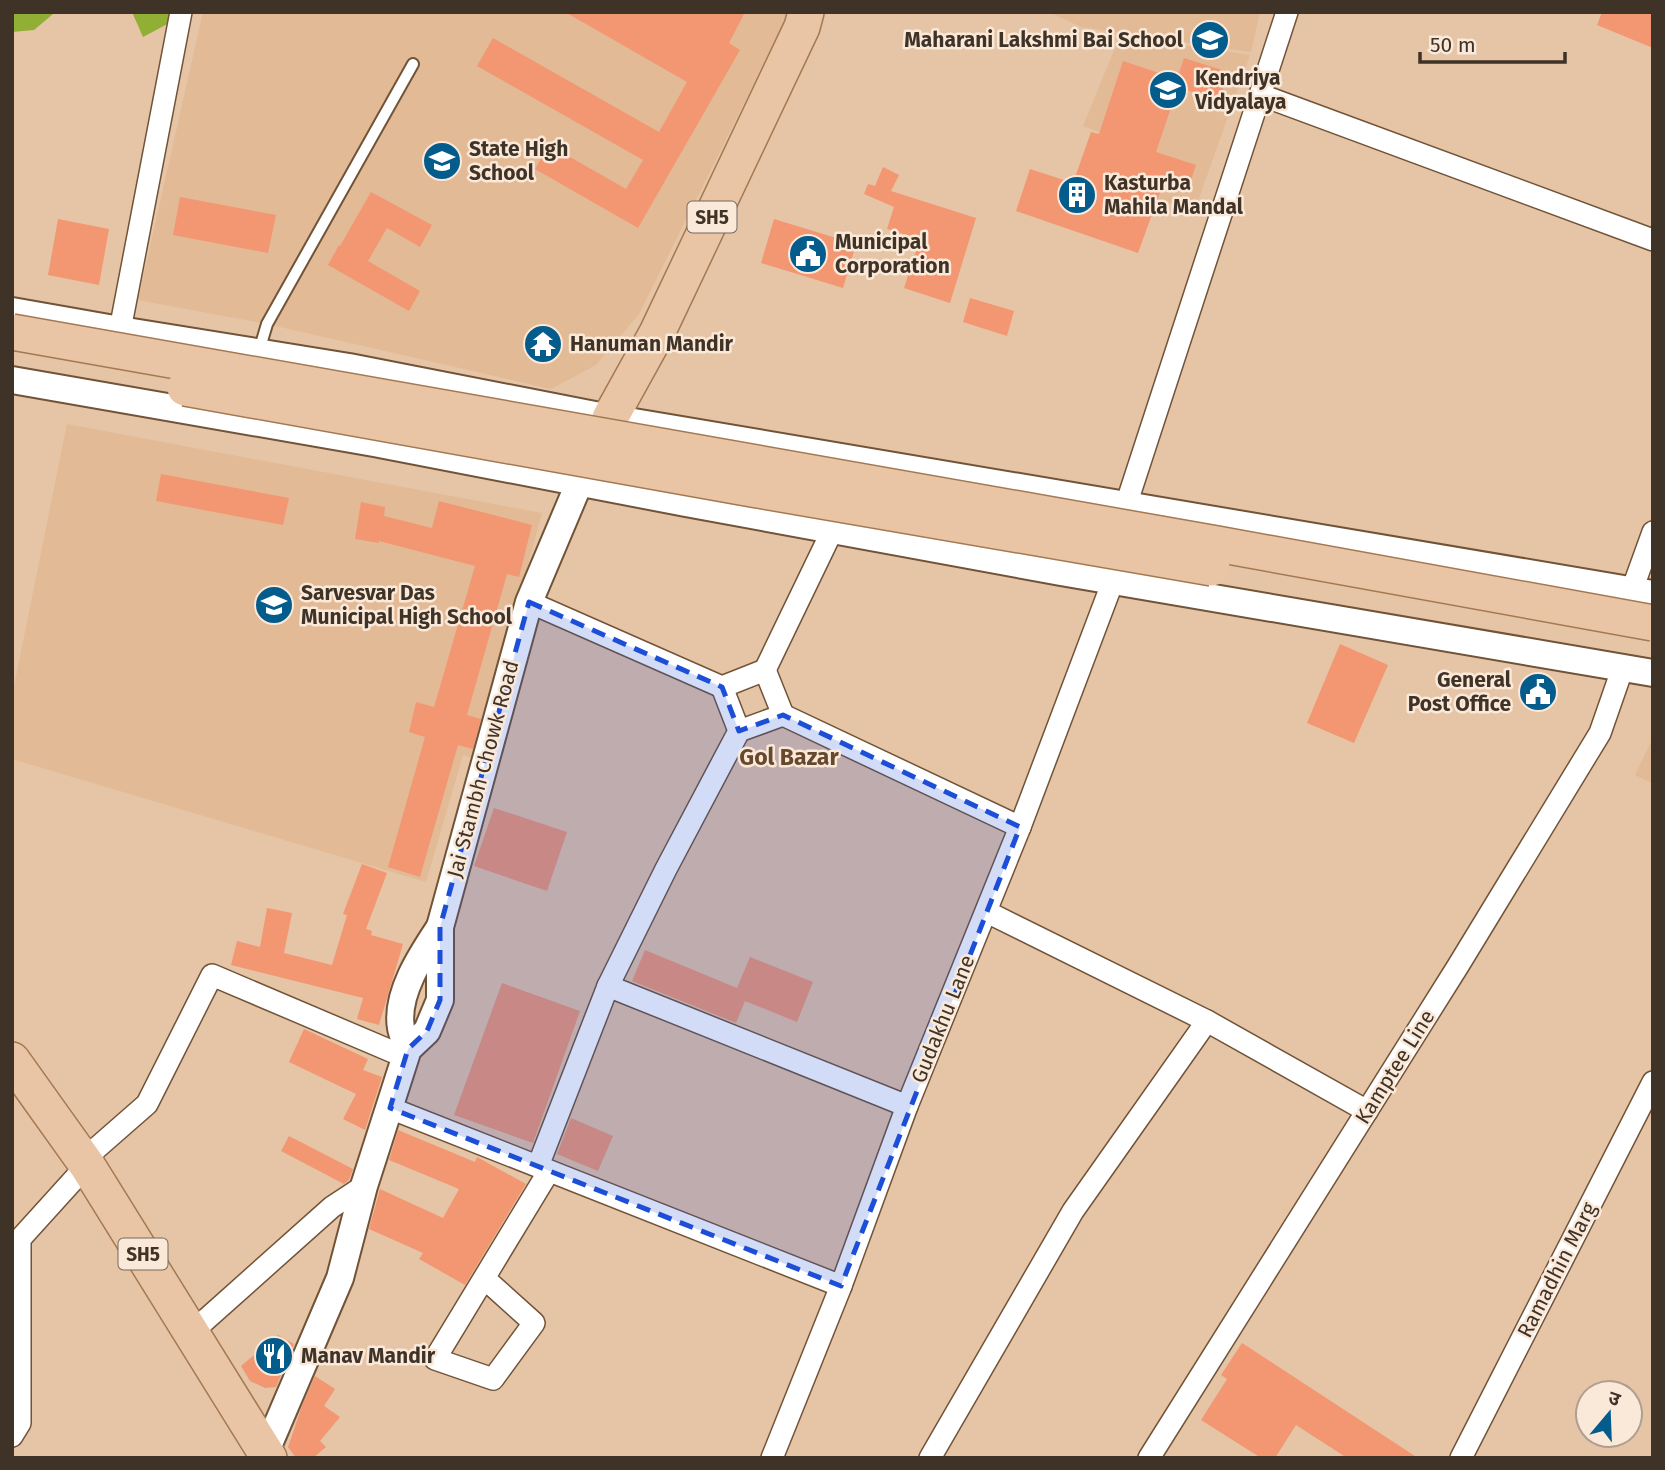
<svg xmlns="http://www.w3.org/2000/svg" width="1665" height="1470" font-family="'Fira Sans','Noto Sans Devanagari',sans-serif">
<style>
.built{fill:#e2ba96}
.water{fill:#90af34}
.building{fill:#f29772}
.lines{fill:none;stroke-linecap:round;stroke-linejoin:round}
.service-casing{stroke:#715338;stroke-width:14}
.minor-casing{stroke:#715338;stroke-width:24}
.tertiary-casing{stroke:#715338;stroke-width:30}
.primary-casing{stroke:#a47952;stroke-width:38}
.service{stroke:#fff;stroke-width:10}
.minor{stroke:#fff;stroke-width:21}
.tertiary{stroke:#fff;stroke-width:26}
.primary{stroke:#e9c5a6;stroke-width:35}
.primary-bridge-casing{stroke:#a47952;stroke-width:38;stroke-linecap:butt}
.primary-bridge{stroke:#e9c5a6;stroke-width:35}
.marked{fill:#1d4ed8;fill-opacity:0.2;stroke:#1d4ed8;stroke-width:5;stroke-dasharray:14 9;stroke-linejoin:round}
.labels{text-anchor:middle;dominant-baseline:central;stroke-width:5;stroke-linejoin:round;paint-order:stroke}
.shield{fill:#fae8d9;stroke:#77695c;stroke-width:2}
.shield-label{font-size:19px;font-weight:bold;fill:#3f3226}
.poi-label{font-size:21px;font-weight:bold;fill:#3f3226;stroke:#fae8d9;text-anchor:start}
.street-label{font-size:21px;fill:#3f3226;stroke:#fae8d9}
.neighbourhood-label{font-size:23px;font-weight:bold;fill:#65482d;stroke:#fae8d9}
</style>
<rect width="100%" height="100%" fill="#e6c4a6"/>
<g class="built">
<polygon points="203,12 786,12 784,23 639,314 596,365 551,389 267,324 138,300"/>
<polygon points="1049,12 1260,12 1251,52 1081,27"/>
<polygon points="1120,36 1250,55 1194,212 1113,183 1127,143 1083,126"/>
<polygon points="67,424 542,513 475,759 463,755 426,882 12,759 12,696"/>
<polygon points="1652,740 1653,741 1653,784 1635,775"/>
</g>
<g class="water">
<polygon points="12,12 53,12 53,14 34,30 12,32"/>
<polygon points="132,12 174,12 173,21 143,37"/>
</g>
<g class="building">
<polygon points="565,12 745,12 729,43 740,50 638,228 535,169 549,145 626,189 643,160 477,66 493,38 659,132 687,82"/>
<polygon points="1602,12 1653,12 1653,48 1597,25"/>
<polygon points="1184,58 1228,72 1219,101 1178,87 1156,152 1196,165 1188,189 1164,181 1138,253 1016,211 1030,169 1073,183 1091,132 1099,134 1123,61 1177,79"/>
<polygon points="883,167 899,175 891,191 976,218 950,303 904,288 920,239 887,229 894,207 864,194 868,184 875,186"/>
<polygon points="371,192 432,225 420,247 387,228 368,261 420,291 409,311 328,265 339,245 340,246"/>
<polygon points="180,197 276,215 268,253 173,235"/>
<polygon points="58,219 109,229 99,285 48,275"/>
<polygon points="774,219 856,244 843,288 761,263"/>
<polygon points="970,298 1014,311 1007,336 963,322"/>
<polygon points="161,474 289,498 283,525 156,501"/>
<polygon points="439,501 532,525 519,577 507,574 467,715 481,719 473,749 458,745 420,877 388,867 425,737 409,732 416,702 434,707 475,566 379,541 379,543 355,539 361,502 385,507 384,516 432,528"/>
<polygon points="1340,644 1388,665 1354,743 1307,723"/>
<polygon points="494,808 567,832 547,891 474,866"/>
<polygon points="362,864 387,873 366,929 372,931 371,935 403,944 379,1025 357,1019 363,998 231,965 237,941 260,947 267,908 292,913 284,953 332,965 347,915 343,914"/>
<polygon points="645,950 737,988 750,957 813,982 797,1022 745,1001 736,1023 632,981"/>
<polygon points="502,983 580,1011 533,1143 454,1115"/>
<polygon points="304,1029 368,1059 363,1070 382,1077 365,1130 343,1119 356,1094 289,1062"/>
<polygon points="571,1118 613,1136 598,1171 557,1154"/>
<polygon points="398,1130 475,1162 477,1157 526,1184 465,1285 419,1259 423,1253 369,1229 380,1189 443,1218 459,1189 389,1160"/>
<polygon points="289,1136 353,1169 349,1180 344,1184 281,1151"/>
<polygon points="278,1335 294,1344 276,1387 265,1388 250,1381 241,1366"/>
<polygon points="1242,1343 1418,1458 1347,1458 1296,1425 1275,1458 1261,1458 1201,1420 1227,1379 1221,1375"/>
<polygon points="315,1376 335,1389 324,1406 340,1417 320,1441 326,1447 313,1458 296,1458 288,1447 302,1406"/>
</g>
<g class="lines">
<defs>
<polyline id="service" points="259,351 267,324 413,64"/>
<g id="minor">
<polyline points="1261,95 1653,240"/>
<polyline points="120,330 181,12"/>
<polyline points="1126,505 1287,12"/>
<polyline points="1632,590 1653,532"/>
<polyline points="529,602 722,687"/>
<polyline points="765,670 833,529"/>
<polyline points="783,715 1020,827"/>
<polyline points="987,912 1207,1021 1367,1111"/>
<polyline points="608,986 666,869 739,731 783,715 765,670 722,687 739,731"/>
<polyline points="390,1108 841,1286"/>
<polyline points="83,1160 147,1104 212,975 405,1057"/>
<polyline points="538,1166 608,986 907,1106"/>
<polyline points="484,1278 534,1323 493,1379 435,1359 549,1171"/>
<polyline points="192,1332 332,1207 364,1186"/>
<polyline points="12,1436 20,1423 20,1239 87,1165"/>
<polyline points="772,1458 841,1286 907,1106 1020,827 1113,581"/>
<polyline points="930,1458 1073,1211 1207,1021"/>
<polyline points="1149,1458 1458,966 1600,733 1623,667"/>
<polyline points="1461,1458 1653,1082"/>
</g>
<g id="tertiary">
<polyline points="12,311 120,330 349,367 610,418 1653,594"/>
<polyline points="12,380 374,443 686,503 1061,572 1653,673"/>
<path d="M 408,1049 C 406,1042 402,1035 401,1028 C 395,994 422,954 440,927"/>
<polyline points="263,1458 340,1278 364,1186 408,1049 427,1031 440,1000 440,927 529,602 586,467"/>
</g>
<g id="primary">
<polyline points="610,418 657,333 802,27 806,12"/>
<polyline points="12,1060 87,1165 269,1458"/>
</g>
</defs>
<use href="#service" class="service-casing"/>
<use href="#minor" class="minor-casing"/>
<use href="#tertiary" class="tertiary-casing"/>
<use href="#primary" class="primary-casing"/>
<use href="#service" class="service"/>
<use href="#minor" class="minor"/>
<use href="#tertiary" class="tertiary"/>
<use href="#primary" class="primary"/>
<defs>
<g id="primary-bridge">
<polyline points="12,332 1217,544 1653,623"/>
<polyline points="185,388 752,489 1212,568"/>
</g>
</defs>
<use href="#primary-bridge" class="primary-bridge-casing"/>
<use href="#primary-bridge" class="primary-bridge"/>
</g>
<path class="marked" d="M 529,602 L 722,687 L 739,731 L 783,715 L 1020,827 L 841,1286 L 390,1108 L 408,1049 L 427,1031 L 440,1000 L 440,927 Z"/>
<defs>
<symbol id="school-disc" viewBox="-11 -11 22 22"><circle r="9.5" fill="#045c8d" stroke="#fae8d9"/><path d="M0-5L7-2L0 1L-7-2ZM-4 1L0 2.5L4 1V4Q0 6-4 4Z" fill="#fff"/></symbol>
<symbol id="building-disc" viewBox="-11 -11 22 22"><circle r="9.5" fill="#045c8d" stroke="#fae8d9"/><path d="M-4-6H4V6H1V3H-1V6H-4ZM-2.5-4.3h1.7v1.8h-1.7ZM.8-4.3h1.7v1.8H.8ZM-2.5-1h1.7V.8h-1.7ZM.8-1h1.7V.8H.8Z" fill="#fff"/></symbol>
<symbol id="civic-disc" viewBox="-11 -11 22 22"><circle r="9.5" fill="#045c8d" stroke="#fae8d9"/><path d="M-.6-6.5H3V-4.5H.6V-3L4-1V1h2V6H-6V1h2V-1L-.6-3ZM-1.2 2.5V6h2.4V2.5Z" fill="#fff"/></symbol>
<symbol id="temple-disc" viewBox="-11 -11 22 22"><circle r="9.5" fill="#045c8d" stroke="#fae8d9"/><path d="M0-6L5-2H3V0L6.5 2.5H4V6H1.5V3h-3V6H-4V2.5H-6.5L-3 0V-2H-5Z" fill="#fff"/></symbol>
<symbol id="restaurant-disc" viewBox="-11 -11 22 22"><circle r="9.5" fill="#045c8d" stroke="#fae8d9"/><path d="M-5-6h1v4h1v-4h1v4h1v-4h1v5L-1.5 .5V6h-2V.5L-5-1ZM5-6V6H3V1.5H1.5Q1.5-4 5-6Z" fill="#fff"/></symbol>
</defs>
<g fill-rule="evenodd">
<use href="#school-disc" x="1188" y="18" width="44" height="44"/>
<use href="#school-disc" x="1146" y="68" width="44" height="44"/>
<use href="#school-disc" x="420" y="139" width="44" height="44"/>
<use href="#building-disc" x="1055" y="173" width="44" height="44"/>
<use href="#civic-disc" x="786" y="232" width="44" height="44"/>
<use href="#temple-disc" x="521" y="322" width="44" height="44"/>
<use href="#school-disc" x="252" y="583" width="44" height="44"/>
<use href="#civic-disc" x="1516" y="670" width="44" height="44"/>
<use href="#restaurant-disc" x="252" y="1334" width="44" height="44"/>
</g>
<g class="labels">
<g class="shield">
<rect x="687.5" y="201.5" width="49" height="31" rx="5"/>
<rect x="118.5" y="1238.5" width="49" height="31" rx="5"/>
</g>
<g class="shield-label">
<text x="712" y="217">SH5</text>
<text x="143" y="1254">SH5</text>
</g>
<g class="poi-label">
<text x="1183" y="40" text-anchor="end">Maharani Lakshmi Bai School</text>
<text x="1195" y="78">Kendriya<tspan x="1195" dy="24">Vidyalaya</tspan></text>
<text x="469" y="149">State High<tspan x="469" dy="24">School</tspan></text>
<text x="1104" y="183">Kasturba<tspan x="1104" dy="24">Mahila Mandal</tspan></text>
<text x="835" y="242">Municipal<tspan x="835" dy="24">Corporation</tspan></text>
<text x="570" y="344">Hanuman Mandir</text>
<text x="301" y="593">Sarvesvar Das<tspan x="301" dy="24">Municipal High School</tspan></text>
<text x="1511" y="680" text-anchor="end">General<tspan x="1511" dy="24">Post Office</tspan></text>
<text x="301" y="1356">Manav Mandir</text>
</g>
<g class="street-label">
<text transform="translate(483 769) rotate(-75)">Jai Stambh Chowk Road</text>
<text transform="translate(943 1019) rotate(-68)">Gudakhu Lane</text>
<text transform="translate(1395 1067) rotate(-58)">Kamptee Line</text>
<text transform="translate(1557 1270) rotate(-63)">Ramadhin Marg</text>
</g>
<g class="neighbourhood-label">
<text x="789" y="757">Gol Bazar</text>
</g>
</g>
<rect width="1665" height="1470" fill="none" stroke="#3f3226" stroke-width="28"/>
<g transform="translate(1609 1414) rotate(19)"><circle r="33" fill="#fae8d9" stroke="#af9f91" stroke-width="2"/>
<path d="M0-5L12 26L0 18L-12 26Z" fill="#045c8d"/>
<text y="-10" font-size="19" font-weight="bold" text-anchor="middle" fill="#3f3226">उ</text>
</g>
<path d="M1420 52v10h145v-10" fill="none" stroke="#3f3226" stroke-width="3.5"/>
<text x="1430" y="52" font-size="21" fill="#3f3226" stroke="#fae8d9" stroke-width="5" paint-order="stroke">50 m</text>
</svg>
